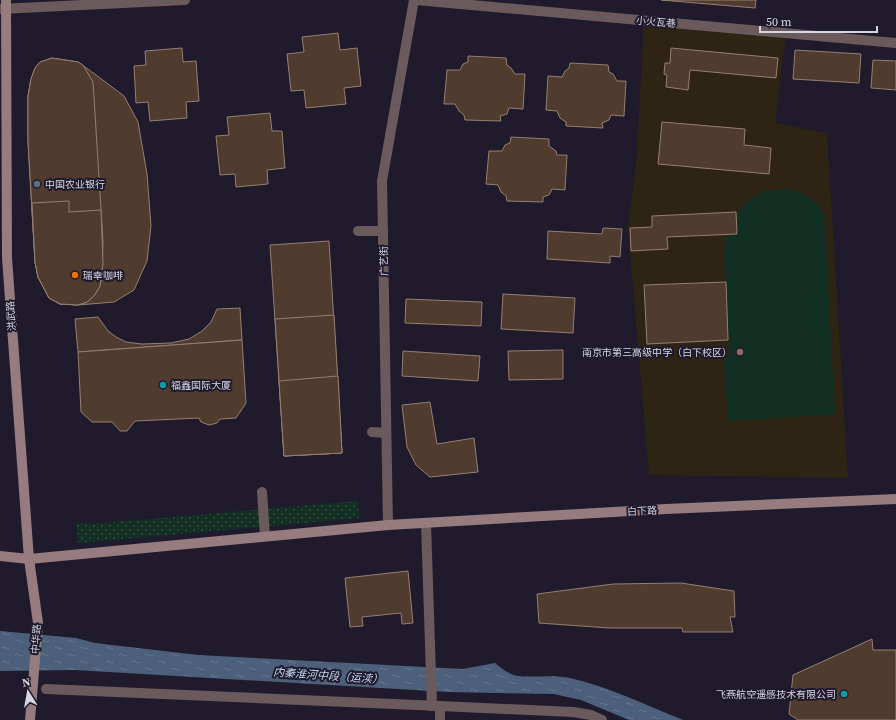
<svg xmlns="http://www.w3.org/2000/svg" width="896" height="720" font-family="'Source Serif 4','Noto Sans SC',serif">
<style>
.education{fill:#2d2414}
.grass{fill:url(#grass-dots)}
.garden{fill:#113023}
.water{fill:url(#water-ripples)}
.building{fill:#503c2f;stroke:#967f71}
.lines{fill:none;stroke-linecap:round;stroke-linejoin:round}
.street{stroke:#6a5a5c;stroke-width:10}
.secondary{stroke:#967b7f;stroke-width:10}
.service-dot{fill:#5c6f8a;stroke:#1f1b2d;stroke-width:1.5}
.food-dot{fill:#e8710a;stroke:#1f1b2d;stroke-width:1.5}
.education-dot{fill:#8d6e63;stroke:#1f1b2d;stroke-width:1.5}
.culture-dot{fill:#0f9aa8;stroke:#1f1b2d;stroke-width:1.5}
.labels{text-anchor:middle;dominant-baseline:central;stroke-width:4;stroke-linejoin:round;paint-order:stroke}
.street-label{font-size:10px;fill:#d7d5e2;stroke:#1f1b2d}
.poi-label{font-size:10px;fill:#d7d5e2;stroke:#1f1b2d;text-anchor:start}
.water-label{font-size:11px;font-style:italic;fill:#c2d7f5;stroke:#1f1b2d}
</style>
<defs>
<pattern id="grass-dots" width="8" height="8" patternUnits="userSpaceOnUse"><rect width="8" height="8" fill="#113023"/><path d="M2 2h.1M6 6h.1" fill="none" stroke="#334d43" stroke-width="1.8" stroke-linecap="round"/></pattern>
<pattern id="water-ripples" width="26" height="14" patternUnits="userSpaceOnUse"><rect width="26" height="14" fill="#4d607b"/><path d="M2 4q2-2 4 0t4 0M15 11q2-2 4 0t4 0" fill="none" stroke="#66768d"/></pattern>
</defs>
<rect width="100%" height="100%" fill="#1f1b2d"/>
<polygon class="education" points="644,20 786,33 775,123 827,133 848,478 649,475 628,228 637,154"/>
<polygon class="grass" points="357,501 360,518 78,543 76,522 92,524"/>
<path class="garden" d="M 787,189 C 806,194 813,197 824,214 L 835,414 L 728,421 L 724,356 L 730,356 L 724,255 L 727,233 L 735,215 L 748,201 L 764,191 Z"/>
<path class="water" d="M 0,631 L 76,638 L 95,643 L 198,655 L 463,669 L 495,663 C 501,668 509,675 518,676 C 535,678 553,674 570,678 C 609,687 646,705 683,720 L 629,720 L 581,700 L 554,694 L 448,692 L 75,670 L 0,671 Z"/>
<g class="building">
<polygon points="661,0 756,0 755,8"/>
<polygon points="338,33 340,50 357,48 361,86 344,88 346,104 306,108 304,90 291,91 287,54 304,52 302,37"/>
<polygon points="182,48 183,62 196,61 199,101 186,102 187,118 150,121 148,102 136,103 134,66 146,65 145,51"/>
<polygon points="671,48 778,58 776,78 690,70 688,90 666,87 667,75 664,74 665,63 670,63"/>
<polygon points="795,50 861,54 859,83 793,79"/>
<polygon points="468,56 506,58 507,65 511,68 515,74 525,74 523,109 509,108 507,114 500,116 501,121 465,120 464,115 459,111 455,104 444,104 447,70 460,70 463,64 468,62"/>
<polygon points="52,58 78,62 96,75 124,96 138,122 147,174 151,226 147,261 134,290 114,302 78,305 60,304 49,298 38,277 35,262 28,142 28,96 31,79 35,68 40,62"/>
<polygon points="52,58 78,62 83,65 93,82 103,241 102,277 100,286 94,296 87,302 78,305 60,304 49,298 38,277 35,262 28,142 28,96 31,79 35,68 40,62"/>
<polygon points="873,60 896,61 896,90 871,88"/>
<polygon points="570,63 608,65 609,72 613,74 617,81 626,81 624,116 611,115 609,120 602,123 603,128 566,126 566,122 560,118 557,111 546,110 548,76 562,77 565,71 569,68"/>
<polygon points="270,113 272,131 282,131 285,168 267,170 268,184 236,187 235,174 220,175 216,136 229,135 227,117"/>
<polygon points="662,122 745,129 744,145 771,148 769,174 658,164"/>
<polygon points="511,137 549,139 549,146 556,151 557,155 567,155 565,190 552,189 549,195 543,197 543,202 507,201 506,196 501,192 498,185 486,184 489,151 502,151 505,145 510,143"/>
<polygon points="69,201 69,212 101,210 103,264 100,286 94,296 87,302 78,305 60,304 49,298 38,277 35,262 32,203"/>
<polygon points="736,212 737,234 667,237 668,249 631,251 630,228 652,227 652,216"/>
<polygon points="603,228 622,229 620,257 610,256 610,263 547,259 548,231 602,234"/>
<polygon points="329,241 342,453 284,456 270,245"/>
<polygon points="726,282 728,340 647,344 644,285"/>
<polygon points="503,294 575,298 573,333 501,329"/>
<polygon points="406,299 482,302 481,326 405,323"/>
<polygon points="240,308 242,340 78,352 75,319 98,317 108,331 116,337 126,342 142,344 171,343 189,339 202,331 211,322 217,309"/>
<polygon points="334,315 342,453 284,456 275,319"/>
<polygon points="242,340 246,403 236,418 220,419 217,423 209,425 201,422 199,418 135,421 127,431 120,431 112,422 92,422 81,412 78,352"/>
<polygon points="563,350 563,379 509,380 508,351"/>
<polygon points="403,351 480,356 478,381 402,376"/>
<polygon points="338,376 342,453 284,456 279,381"/>
<polygon points="430,402 437,444 474,438 478,472 430,477 416,465 407,447 402,405"/>
<polygon points="408,571 413,623 402,624 401,613 362,617 363,626 350,627 345,578"/>
<polygon points="681,583 734,591 735,617 730,617 733,632 683,632 682,628 609,628 539,623 537,594 613,584"/>
<polygon points="872,639 873,650 896,650 896,720 798,720 789,714 793,675"/>
</g>
<g class="lines">
<g class="street">
<polyline points="416,0 896,43"/>
<polyline points="0,9 185,0"/>
<polyline points="358,231 383,231"/>
<polyline points="372,432 386,433"/>
<polyline points="262,492 265,536"/>
<polyline points="426,523 432,706"/>
<polyline points="388,525 382,181 414,0"/>
<polyline points="46,689 440,706 440,720"/>
<polyline points="440,706 573,712 591,715 602,720"/>
</g>
<g class="secondary">
<polyline points="6,0 7,258 29,559 38,623 30,720"/>
<polyline points="0,556 29,559 388,525 666,509 896,499"/>
</g>
</g>
<circle class="service-dot" cx="37" cy="184" r="4"/>
<circle class="food-dot" cx="75" cy="275" r="4"/>
<circle class="education-dot" cx="740" cy="352" r="4"/>
<g class="culture-dot">
<circle cx="163" cy="385" r="4"/>
<circle cx="844" cy="694" r="4"/>
</g>
<g class="labels">
<g class="street-label">
<text transform="translate(656 22) rotate(5)">小火瓦巷</text>
<text transform="translate(384 261) rotate(-91)">广艺街</text>
<text transform="translate(11 316) rotate(-94)">洪武路</text>
<text transform="translate(642 511) rotate(-3)">白下路</text>
<text transform="translate(36 639) rotate(-86)">中华路</text>
</g>
<g class="poi-label">
<text x="45" y="184">中国农业银行</text>
<text x="83" y="275">瑞幸咖啡</text>
<text x="732" y="352" text-anchor="end">南京市第三高级中学（白下校区）</text>
<text x="171" y="385">福鑫国际大厦</text>
<text x="836" y="694" text-anchor="end">飞燕航空遥感技术有限公司</text>
</g>
<g class="water-label">
<text transform="translate(328 676) rotate(4)">内秦淮河中段（运渎）</text>
</g>
</g>
<g transform="translate(28 692) rotate(349)" stroke="#1f1b2d" stroke-width="3" paint-order="stroke">
<path d="M0-3L7 15L0 10L-7 15Z" fill="#d7d5e2"/>
<text y="-6" font-size="11" font-weight="bold" text-anchor="middle" fill="#d7d5e2">N</text>
</g>
<path d="M760 26v6h117v-6" fill="none" stroke="#d7d5e2" stroke-width="2"/>
<text x="766" y="26" font-size="12" fill="#d7d5e2" stroke="#1f1b2d" stroke-width="3" paint-order="stroke">50 m</text>
</svg>
